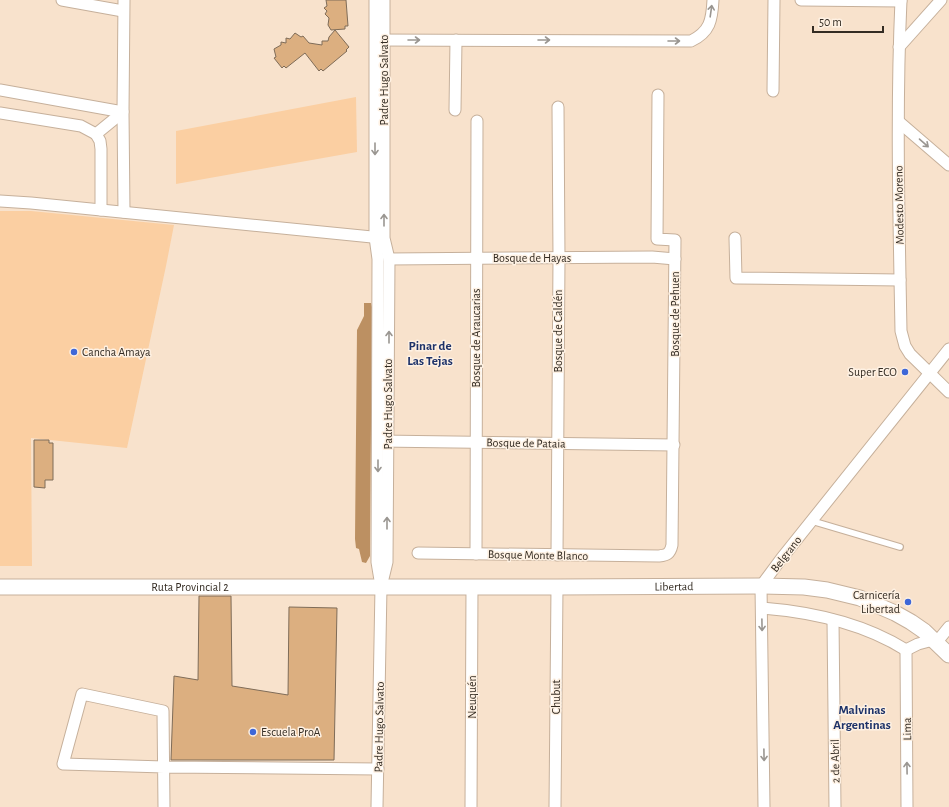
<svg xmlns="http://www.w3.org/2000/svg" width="949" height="807" font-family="'Alegreya Sans',sans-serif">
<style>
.green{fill:#fbcfa2}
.water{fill:#bc9062}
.building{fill:#dcaf80;stroke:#7f6c58}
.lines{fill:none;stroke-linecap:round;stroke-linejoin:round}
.lane-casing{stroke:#c6b09b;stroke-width:8}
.street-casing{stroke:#c6b09b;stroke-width:13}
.secondary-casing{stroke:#c6b09b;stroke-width:17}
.lane{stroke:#fff;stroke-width:5.5}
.street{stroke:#fff;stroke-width:11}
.secondary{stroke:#fff;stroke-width:15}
.oneway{stroke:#9a9691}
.poi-dot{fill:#3e67d8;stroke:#fef1e3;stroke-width:1.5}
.labels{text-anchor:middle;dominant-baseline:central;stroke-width:3;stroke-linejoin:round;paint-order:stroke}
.street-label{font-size:12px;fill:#342c23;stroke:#fef1e3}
.poi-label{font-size:12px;fill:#342c23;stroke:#fef1e3;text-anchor:start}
.neighbourhood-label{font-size:13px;font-weight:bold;fill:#1d3269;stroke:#fef1e3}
</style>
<rect width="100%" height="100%" fill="#f8e2cc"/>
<g class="green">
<polygon points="356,97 357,152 176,184 176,131"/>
<polygon points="0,211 31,211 174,225 166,266 127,448 31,438 32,566 0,566"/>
</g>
<polygon class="water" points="364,303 371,303 372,307 370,547 370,556 366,563 362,562 359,549 356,548 355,539 357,330 364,316"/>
<g class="building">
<polygon points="326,0 346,0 348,26 345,26 345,29 331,30 328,25 329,18 325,14 327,11 324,8 327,6"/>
<polygon points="335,30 349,47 346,50 347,51 323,71 321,69 319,71 305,53 286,68 284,66 282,68 274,58 276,57 274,49 281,45 281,42 286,43 286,38 290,39 295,33 301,37 303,36 309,43 322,45 322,41 328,41 329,37"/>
<polygon points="34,440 49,440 49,443 53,443 53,480 45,480 45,488 34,487"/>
<polygon points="199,596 231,596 232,686 288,695 289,607 337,608 334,760 171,760 174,676 198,680"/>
</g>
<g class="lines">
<defs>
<polyline id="lane" points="812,521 900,547"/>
<g id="street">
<polyline points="62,0 123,11"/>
<polyline points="375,0 375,237 378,259 377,562 380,580"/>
<polyline points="801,0 901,1"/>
<path d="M 901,0 C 896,110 899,221 901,331 L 905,346 L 910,354 L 949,392"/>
<path d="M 377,40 L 691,41 C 710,32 712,20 713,0"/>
<polyline points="899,47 941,0"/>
<polyline points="0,90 123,112 124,212"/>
<polyline points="773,91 774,0"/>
<polyline points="455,110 456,40"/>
<polyline points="0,113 81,126 96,134"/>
<polyline points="899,122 949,165"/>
<polyline points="0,201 31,203 382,238"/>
<polyline points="101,210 101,149 100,141 96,134 123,112 124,0"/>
<polyline points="735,238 736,278 900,280"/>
<polyline points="389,259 652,257 675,259"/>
<polyline points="380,441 674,445"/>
<path d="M 418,553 L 659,556 C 667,555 670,554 672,545 L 675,240 L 657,239 L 658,95"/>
<polyline points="476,554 477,121"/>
<polyline points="557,555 559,258 558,107"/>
<path d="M 762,608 C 812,612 863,623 906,650"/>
<polyline points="833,620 835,807"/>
<polyline points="936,643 949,627"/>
<polyline points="906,650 907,807"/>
<polyline points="906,650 918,644 933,640"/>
<polyline points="164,807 163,711 82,694 63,764 164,767 378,769"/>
<polyline points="377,807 381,587 387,562 389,259 384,238 384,0"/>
<polyline points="471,807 472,587"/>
<polyline points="555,807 557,587"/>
<polyline points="764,807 761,586 781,559 949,349"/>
</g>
<g id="secondary">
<path id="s1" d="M 0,587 L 557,587 L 761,586 L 804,587 L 827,590 L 860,598 L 895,613 L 911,622 L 924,631 L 949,655"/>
</g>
</defs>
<use href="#lane" class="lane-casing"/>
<use href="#street" class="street-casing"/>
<use href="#secondary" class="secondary-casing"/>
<use href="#lane" class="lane"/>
<use href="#street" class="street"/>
<use href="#secondary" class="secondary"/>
</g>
<defs><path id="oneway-shaft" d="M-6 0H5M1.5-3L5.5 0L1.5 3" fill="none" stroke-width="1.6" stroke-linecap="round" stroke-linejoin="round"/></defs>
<g class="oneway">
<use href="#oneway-shaft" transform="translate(711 11) rotate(-82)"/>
<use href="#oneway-shaft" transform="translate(414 40)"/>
<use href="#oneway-shaft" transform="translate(544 40)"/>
<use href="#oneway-shaft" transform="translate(674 41)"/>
<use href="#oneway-shaft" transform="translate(924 143) rotate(41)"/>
<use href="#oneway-shaft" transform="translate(375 149) rotate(90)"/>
<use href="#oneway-shaft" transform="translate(384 220) rotate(-90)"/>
<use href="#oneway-shaft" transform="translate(389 337) rotate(-90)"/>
<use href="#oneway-shaft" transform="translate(378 466) rotate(90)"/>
<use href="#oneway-shaft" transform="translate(387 523) rotate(-90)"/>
<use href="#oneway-shaft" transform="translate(762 625) rotate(89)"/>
<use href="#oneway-shaft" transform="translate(764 755) rotate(89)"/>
<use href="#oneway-shaft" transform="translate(907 768) rotate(-91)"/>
</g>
<g class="poi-dot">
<circle cx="74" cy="352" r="4"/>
<circle cx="905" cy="372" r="4"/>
<circle cx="908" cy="602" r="4"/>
<circle cx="253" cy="732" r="4"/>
</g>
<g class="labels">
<g class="street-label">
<text transform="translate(384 80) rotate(-90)">Padre Hugo Salvato</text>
<text transform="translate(899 205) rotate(-91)">Modesto Moreno</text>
<text x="532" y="258">Bosque de Hayas</text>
<text transform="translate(675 314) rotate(-90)">Bosque de Pehuen</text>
<text transform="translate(558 331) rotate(-90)">Bosque de Caldén</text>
<text transform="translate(476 338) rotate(-90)">Bosque de Araucarias</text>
<text transform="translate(388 404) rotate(-90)">Padre Hugo Salvato</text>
<text transform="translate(526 443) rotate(1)">Bosque de Pataia</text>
<text transform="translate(786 554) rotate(-52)">Belgrano</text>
<text transform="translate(538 555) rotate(1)">Bosque Monte Blanco</text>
<text stroke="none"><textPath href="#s1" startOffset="674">Libertad</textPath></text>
<text stroke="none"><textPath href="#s1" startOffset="190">Ruta Provincial 2</textPath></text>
<text transform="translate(472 697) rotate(-90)">Neuquén</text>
<text transform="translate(556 697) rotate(-90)">Chubut</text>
<text transform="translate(379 727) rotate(-89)">Padre Hugo Salvato</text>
<text transform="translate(907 729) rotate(-91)">Lima</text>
<text transform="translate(835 761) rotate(-91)">2 de Abril</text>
</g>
<g class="poi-label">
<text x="82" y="352">Cancha Amaya</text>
<text x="897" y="372" text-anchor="end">Super ECO</text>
<text x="900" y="595" text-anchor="end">Carnicería<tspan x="900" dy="14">Libertad</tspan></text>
<text x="261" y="732">Escuela ProA</text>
</g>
<g class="neighbourhood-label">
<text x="430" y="346">Pinar de<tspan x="430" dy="15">Las Tejas</tspan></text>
<text x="862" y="710">Malvinas<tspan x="862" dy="15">Argentinas</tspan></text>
</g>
</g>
<path d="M813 26v6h70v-6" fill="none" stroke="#342c23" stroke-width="2"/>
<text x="819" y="26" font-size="12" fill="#342c23" stroke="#fef1e3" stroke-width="3" paint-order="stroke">50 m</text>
</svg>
